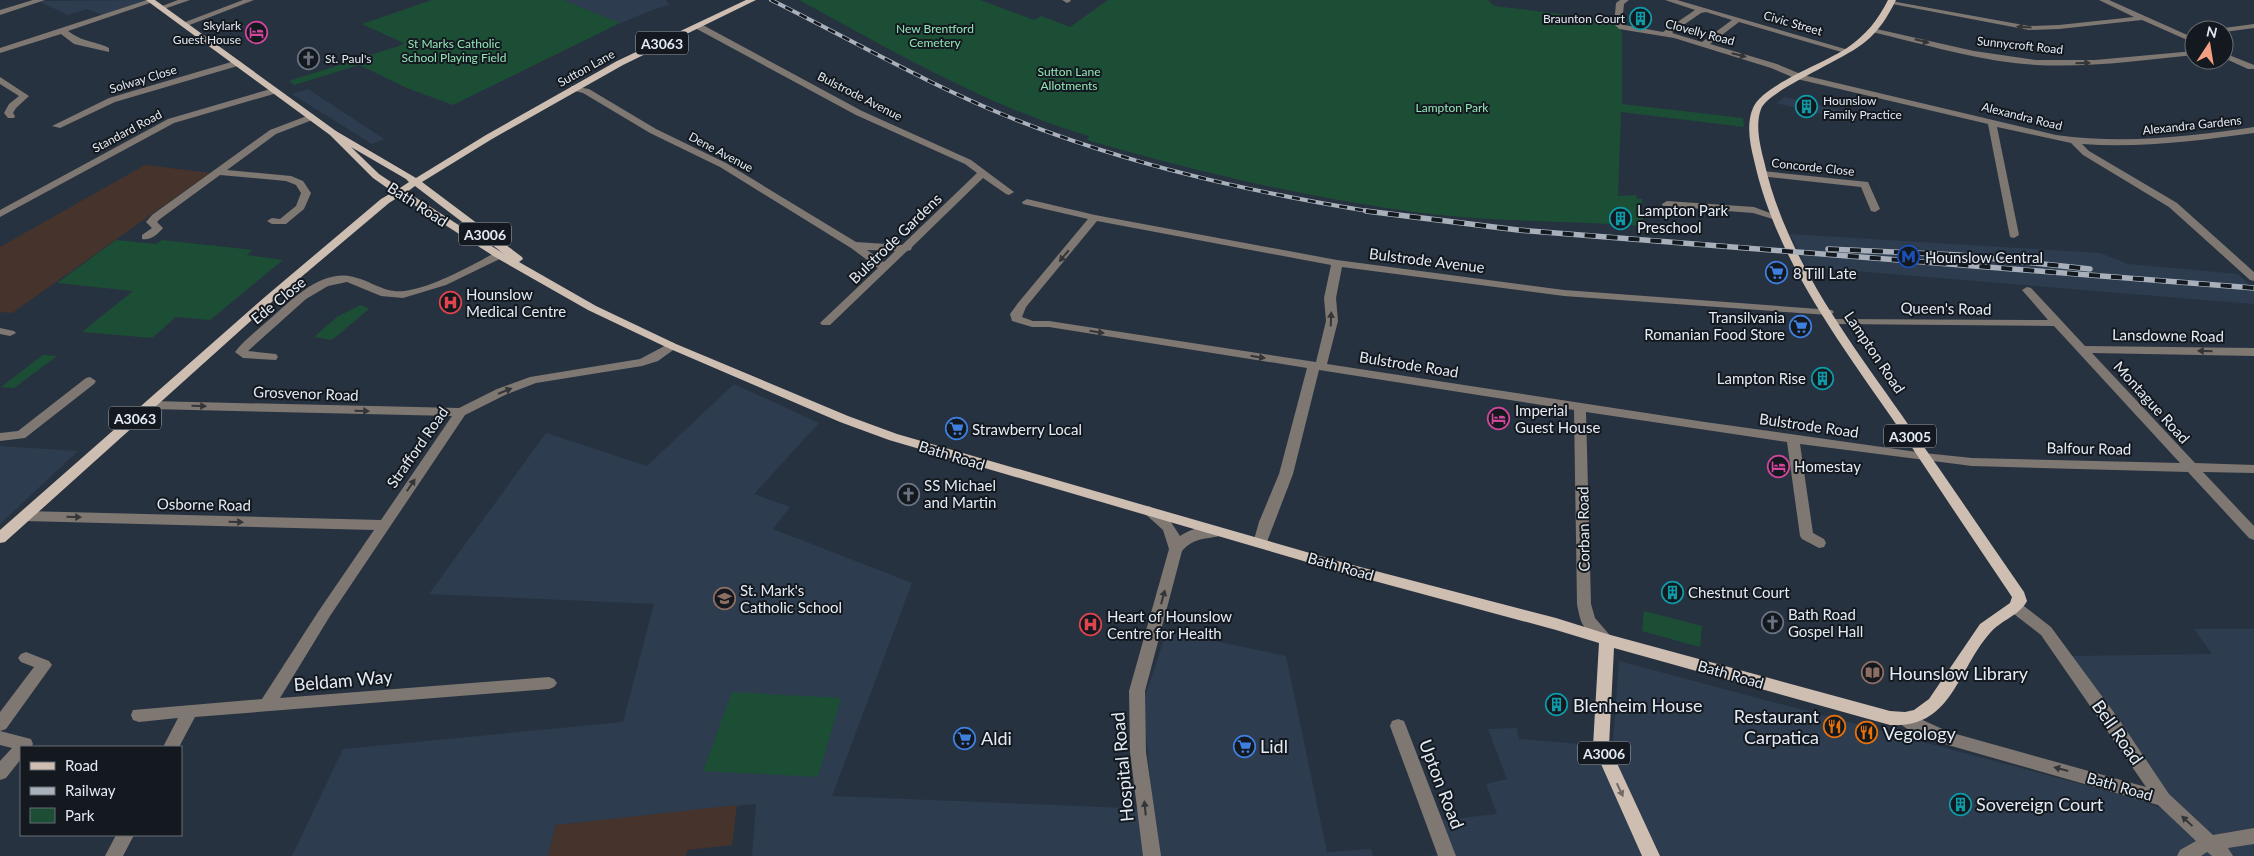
<svg xmlns="http://www.w3.org/2000/svg" width="2254" height="856" font-family="Lato,sans-serif">
<style>
.built{fill:#2d3c4f}
.industrial{fill:#46332c}
.green{fill:#1b4e35}
.lines{fill:none;stroke-linecap:round;stroke-linejoin:round}
.minor{fill:#7f7771;fill-rule:evenodd}
.major{fill:#cebdb1;fill-rule:evenodd}
.rail-far1-casing{stroke:#a8b1bb;stroke-width:4}
.rail-casing{stroke:#a8b1bb;stroke-width:5.5}
.rail-far1{stroke:#14191f;stroke-width:2.5;stroke-dasharray:8;stroke-linecap:butt}
.rail{stroke:#14191f;stroke-width:4;stroke-dasharray:11;stroke-linecap:butt}
.oneway{fill:#343538}
.oneway2{fill:#716b68}
.labels{text-anchor:middle;dominant-baseline:central;stroke-width:4;stroke-linejoin:round;paint-order:stroke}
.far-poi-label{font-size:12px;fill:#e3ebf4;stroke:#14191f;text-anchor:end}
.far-street-label{font-size:12px;fill:#e3ebf4;stroke:#14191f}
.far-park-label{font-size:12px;fill:#93e6b8;stroke:#14191f}
.shield{fill:#14191f;stroke:#a5acb4;stroke-width:1}
.shield-label{font-size:14px;font-weight:bold;fill:#e3ebf4}
.street-label{font-size:15px;fill:#e3ebf4;stroke:#14191f}
.poi-label{font-size:15px;fill:#e3ebf4;stroke:#14191f;text-anchor:start}
.near-poi-label{font-size:18px;fill:#e3ebf4;stroke:#14191f;text-anchor:start}
.near-street-label{font-size:18px;fill:#e3ebf4;stroke:#14191f}
</style>
<rect width="100%" height="100%" fill="#273240"/>
<g class="built">
<polygon points="150,0 105,16 87,9 68,15 38,1"/>
<polygon points="563,0 666,0 669,5 655,9 620,23"/>
<polygon points="308,89 384,139 372,144 292,94"/>
<polygon points="1785,97 1828,107 1852,113 1848,121 1776,103"/>
<polygon points="1790,234 2100,253 2128,264 2238,274 2254,289 2254,304 1806,267"/>
<polygon points="734,384 819,423 754,494 790,507 773,529 912,583 832,796 1153,809 1143,702 1167,631 1286,656 1327,852 1371,849 1373,856 752,856 756,804 556,825 548,856 292,856 343,749 623,722 654,604 429,594 546,433 647,466"/>
<polygon points="0,446 78,451 0,524"/>
<polygon points="2194,629 2254,629 2254,856 1425,856 1455,853 1442,820 1497,814 1486,784 1507,779 1488,729 1517,728 1519,739 1581,744 1613,742 1619,661 2137,799 2163,809 2168,794 2071,656 2212,654"/>
</g>
<g class="industrial">
<polygon points="145,165 210,173 12,313 0,312 0,247"/>
<polygon points="737,805 732,845 687,850 686,856 548,856 556,825"/>
</g>
<g class="green">
<polygon points="432,0 563,0 620,23 453,105 407,88 359,65 294,85 289,81 402,45 404,43 362,24"/>
<path d="M 799,0 L 980,0 L 1034,20 L 1041,16 L 1070,27 L 1108,0 L 1488,0 L 1494,6 L 1610,20 L 1618,24 L 1622,33 L 1622,104 L 1743,118 L 1744,127 L 1621,112 L 1618,196 L 1636,195 L 1637,199 L 1642,199 L 1642,210 L 1644,211 L 1642,211 L 1644,226 C 1570,221 1496,222 1422,213 C 1308,198 1197,172 1087,140 L 1089,136 C 986,106 893,51 799,0 Z"/>
<polygon points="116,240 156,244 162,240 253,250 247,255 283,260 210,320 176,317 152,338 82,332 133,291 57,283"/>
<polygon points="361,305 369,309 332,340 314,337 337,317"/>
<polygon points="43,355 57,356 14,388 1,387"/>
<polygon points="1644,611 1702,626 1700,647 1642,631"/>
<polygon points="732,692 841,698 818,777 703,771"/>
</g>
<g class="lines">
<g class="minor">
<polygon points="33,0 45,0 0,15 0,10"/>
<path d="M 147,0 L 156,1 L 68,31 C 84,43 93,40 109,48 L 109,52 L 74,44 L 61,34 L 0,53 L 0,48 Z"/>
<polygon points="178,0 190,0 161,10 157,8"/>
<polygon points="243,0 254,0 187,26 180,24"/>
<polygon points="1062,0 1070,0 1071,1 1067,3"/>
<path d="M 1620,0 L 1629,0 L 1624,4 L 1622,23 L 1624,25 L 1663,32 L 1695,10 L 1665,0 L 1677,0 L 1852,51 L 1845,53 L 1739,22 L 1710,44 L 1777,64 L 1803,75 L 2056,135 C 2123,144 2188,137 2254,127 L 2254,133 C 2197,141 2140,148 2082,144 L 2089,151 L 2177,203 L 2254,272 L 2254,281 L 2250,280 L 2169,207 L 2083,155 L 2071,143 L 1997,127 L 2019,235 L 2014,238 L 2010,237 L 1988,124 L 1797,79 L 1771,68 L 1674,38 L 1619,29 L 1614,24 L 1616,3 ZM 1706,12 L 1732,20 L 1702,42 L 1672,33 L 1701,13 Z"/>
<polygon points="2099,0 2109,0 2194,38 2194,43 2142,20 2059,29 2029,30 1887,3 1891,1 2029,26 2059,25 2134,17"/>
<path d="M 695,24 L 701,24 L 862,111 L 971,160 L 1014,192 L 1009,195 L 1006,194 L 983,178 L 912,247 L 911,250 L 907,251 L 830,325 L 822,325 L 820,323 L 822,321 L 878,268 L 851,248 L 720,167 L 650,133 L 583,93 L 571,90 L 571,86 L 589,89 L 656,129 L 726,163 L 856,242 L 902,245 L 977,173 L 965,164 L 856,115 L 695,28 ZM 867,250 L 895,251 L 884,262 Z"/>
<polygon points="2254,24 2254,28 2224,32 2224,30 2220,30 2224,28"/>
<path d="M 1872,28 L 1974,51 L 2035,60 L 2095,60 L 2194,51 L 2194,55 C 2134,61 2074,70 2014,63 C 1966,57 1919,43 1872,32 Z"/>
<polygon points="2224,53 2254,65 2254,69 2248,69 2224,58"/>
<polygon points="238,60 242,63 241,65 115,102 60,128 52,126 109,98"/>
<polygon points="0,77 29,96 16,108 13,113 15,116 14,118 8,118 4,113 9,104 19,96 0,84"/>
<polygon points="274,88 278,91 277,93 174,123 0,217 0,210 168,119"/>
<path d="M 312,114 L 316,117 L 315,119 L 276,134 L 227,170 L 291,176 L 303,181 L 311,193 L 304,209 L 286,224 L 272,224 L 267,221 L 272,218 L 280,219 L 296,206 L 301,193 L 296,185 L 286,181 L 220,175 L 160,219 L 157,222 L 163,228 C 158,234 150,241 142,239 L 142,235 L 152,228 L 146,222 L 152,215 L 270,130 Z"/>
<polygon points="1762,171 1868,182 1880,209 1875,212 1871,211 1861,187 1759,176 1759,172"/>
<path d="M 1027,199 L 1095,215 L 1337,260 L 1564,290 L 1832,310 L 1834,312 L 1832,314 L 1828,315 L 1564,296 L 1342,267 L 1336,298 L 1338,321 L 1327,364 L 1705,422 L 1924,453 L 1972,458 L 2180,463 L 2054,326 L 1834,324 L 1828,321 L 1830,319 L 2048,320 L 2022,290 L 2027,287 L 2031,288 L 2085,346 L 2254,348 L 2254,356 L 2092,353 L 2195,463 L 2254,465 L 2254,473 L 2203,472 L 2254,526 L 2254,540 L 2249,538 L 2188,472 L 1972,466 L 1800,444 L 1813,533 L 1824,539 L 1826,543 L 1824,547 L 1819,548 L 1802,539 L 1800,536 L 1787,442 L 1586,412 L 1591,604 L 1595,618 L 1614,640 L 1612,644 C 1601,648 1585,631 1581,621 C 1579,615 1578,609 1577,604 L 1574,410 L 1319,370 L 1293,474 L 1265,547 L 1255,547 L 1253,543 L 1259,522 L 1279,474 L 1307,368 L 1049,327 L 1032,327 L 1012,321 L 1010,314 L 1018,303 L 1088,219 L 1023,204 L 1022,202 ZM 1097,221 L 1331,265 L 1324,298 L 1326,321 L 1316,362 L 1049,321 L 1033,321 L 1022,317 L 1026,307 Z"/>
<polygon points="1667,201 1754,207 1781,217 1776,220 1753,213 1663,206 1662,204"/>
<path d="M 508,248 L 512,249 L 512,253 L 446,285 L 403,298 L 381,296 L 347,282 L 328,286 L 306,299 L 248,351 L 276,354 L 278,357 L 276,360 L 243,358 L 235,352 C 245,339 259,329 271,318 C 292,300 318,272 349,276 C 373,280 385,296 410,290 C 435,285 458,272 480,261 C 489,256 498,250 508,248 Z"/>
<polygon points="0,328 14,331 16,333 10,336 0,334"/>
<polygon points="672,342 678,346 676,348 658,361 642,366 536,383 505,395 465,415 330,616 280,698 549,677 554,679 557,683 554,687 549,689 195,717 179,747 163,747 178,718 139,722 133,720 131,715 133,710 262,699 318,612 374,530 25,521 20,519 18,516 20,513 25,511 381,520 452,416 151,409 145,405 151,401 459,408 497,389 530,377 640,359"/>
<polygon points="90,377 96,381 94,384 25,438 0,441 0,433 18,431 86,378"/>
<path d="M 1149,506 L 1169,519 L 1180,536 C 1192,528 1209,524 1223,529 L 1225,532 L 1223,535 C 1207,540 1195,536 1182,551 L 1145,691 L 1146,752 L 1161,856 L 1143,856 L 1130,752 L 1129,691 L 1169,549 L 1163,530 L 1142,511 L 1144,508 Z"/>
<path d="M 2015,601 L 2020,603 L 2051,627 L 2118,718 L 2169,794 L 2213,835 L 2254,828 L 2254,844 L 2228,848 L 2233,856 L 2212,856 L 2207,852 L 2201,856 L 2177,856 L 2180,850 L 2196,841 L 2158,805 L 1948,745 C 1934,740 1903,732 1897,719 L 1899,714 L 1905,712 L 1949,732 L 2146,787 L 2041,635 L 2010,611 L 2008,607 L 2010,603 Z"/>
<polygon points="26,652 49,661 52,665 6,729 0,731 0,712 34,667 21,662 18,658 21,654"/>
<polygon points="1398,719 1404,721 1406,726 1456,856 1438,856 1390,726 1392,721"/>
<polygon points="0,731 31,739 33,744 31,747 21,747 21,759 6,778 0,780 0,761 12,748 0,745"/>
<polygon points="116,835 134,835 123,856 105,856"/>
</g>
<path class="major" d="M 146,0 L 155,0 L 336,131 L 416,178 L 486,135 L 617,61 L 746,0 L 756,0 L 623,65 L 492,139 L 422,182 L 522,257 L 523,259 L 519,262 L 596,306 L 676,344 L 848,416 L 897,434 L 1341,562 L 1556,618 L 1607,634 L 1890,711 L 1905,712 L 1914,710 L 1929,699 L 1980,624 L 2010,603 L 2012,597 C 1977,545 1942,493 1907,440 C 1848,353 1777,265 1754,160 C 1750,144 1746,124 1753,108 C 1762,85 1825,63 1847,48 C 1866,35 1878,20 1888,0 L 1896,0 C 1888,16 1879,31 1865,42 C 1844,60 1768,90 1761,109 C 1755,125 1760,145 1764,161 C 1787,265 1858,351 1917,437 C 1953,488 1988,540 2024,592 L 2027,601 C 2019,616 2001,620 1990,633 C 1957,670 1952,729 1890,725 L 1614,648 L 1609,746 L 1660,856 L 1642,856 L 1593,746 L 1599,643 L 1556,630 L 1341,572 L 889,440 L 840,422 L 668,348 L 588,310 L 495,257 L 400,196 L 389,203 L 274,300 L 5,542 L 0,543 L 0,530 L 266,296 L 381,199 L 393,192 L 373,178 L 330,135 ZM 351,147 L 406,179 L 409,182 L 400,188 L 379,174 ZM 415,186 L 504,254 L 407,192 Z"/>
<defs>
<path id="rail-far1" d="M 771,0 C 850,39 927,84 1009,117 C 1126,164 1249,192 1374,212"/>
<g id="rail">
<polyline points="1366,211 1518,230 2254,288"/>
<polyline points="1828,249 1959,255 2090,269"/>
</g>
</defs>
<use href="#rail-far1" class="rail-far1-casing"/>
<use href="#rail" class="rail-casing"/>
<use href="#rail-far1" class="rail-far1"/>
<use href="#rail" class="rail"/>
</g>
<defs><path id="oneway-solid" d="M-6-.8H1V-3.2L6.5 0L1 3.2V.8H-6Z" transform="scale(1.25)"/></defs>
<g class="oneway">
<use href="#oneway-solid" transform="translate(2024 27) rotate(-176)"/>
<use href="#oneway-solid" transform="translate(1922 41) rotate(14)"/>
<use href="#oneway-solid" transform="translate(1739 55) rotate(14)"/>
<use href="#oneway-solid" transform="translate(2083 63) rotate(-2)"/>
<use href="#oneway-solid" transform="translate(1064 256) rotate(130)"/>
<use href="#oneway-solid" transform="translate(1331 319) rotate(-88)"/>
<use href="#oneway-solid" transform="translate(1097 332) rotate(9)"/>
<use href="#oneway-solid" transform="translate(2205 351) rotate(-179)"/>
<use href="#oneway-solid" transform="translate(1258 357) rotate(9)"/>
<use href="#oneway-solid" transform="translate(505 391) rotate(-22)"/>
<use href="#oneway-solid" transform="translate(199 406) rotate(2)"/>
<use href="#oneway-solid" transform="translate(362 411) rotate(2)"/>
<use href="#oneway-solid" transform="translate(411 485) rotate(-56)"/>
<use href="#oneway-solid" transform="translate(74 517) rotate(1)"/>
<use href="#oneway-solid" transform="translate(236 522) rotate(1)"/>
<use href="#oneway-solid" transform="translate(1163 597) rotate(-75)"/>
<use href="#oneway-solid" transform="translate(2061 769) rotate(-165)"/>
<use href="#oneway-solid" transform="translate(1145 808) rotate(-96)"/>
<use href="#oneway-solid" transform="translate(2187 821) rotate(-137)"/>
</g>
<use class="oneway2" href="#oneway-solid" transform="translate(1620 790) rotate(65)"/>
<defs>
<symbol id="building-ring" viewBox="-11 -11 22 22"><circle r="9.5" fill="#14191f" stroke="#0f9aa8" stroke-width="1.5"/><path d="M-4-6H4V6H1V3H-1V6H-4ZM-2.5-4.3h1.7v1.8h-1.7ZM.8-4.3h1.7v1.8H.8ZM-2.5-1h1.7V.8h-1.7ZM.8-1h1.7V.8H.8Z" fill="#0f9aa8"/></symbol>
<symbol id="hotel-ring" viewBox="-11 -11 22 22"><circle r="9.5" fill="#14191f" stroke="#d1479c" stroke-width="1.5"/><path d="M-6-4.5h1.5V1H6V5H4.5V3h-9V5H-6ZM-4 0a1.8 1.8 0 1 1 3.6 0ZM.5 0V-2.5h3Q6-2.5 6 0Z" fill="#d1479c"/></symbol>
<symbol id="church-ring" viewBox="-11 -11 22 22"><circle r="9.5" fill="#14191f" stroke="#6b7280" stroke-width="1.5"/><path d="M-1.2-6h2.4v3.5h3.3v2.4h-3.3V6h-2.4V-.1h-3.3v-2.4h3.3Z" fill="#6b7280"/></symbol>
<symbol id="metro-ring" viewBox="-11 -11 22 22"><circle r="9.5" fill="#14191f" stroke="#1a4fb4" stroke-width="1.5"/><path d="M-5.5 5V-5H-3L0 0L3-5H5.5V5H3V-.5L0 4L-3-.5V5Z" fill="#1a4fb4"/></symbol>
<symbol id="supermarket-ring" viewBox="-11 -11 22 22"><circle r="9.5" fill="#14191f" stroke="#3f7fe0" stroke-width="1.5"/><path d="M-6-5.5h2.5l.6 2H6L4.5 2H-2.5L-4.4-4H-6ZM-1.5 3.2a1.3 1.3 0 1 0 .1 0ZM3 3.2a1.3 1.3 0 1 0 .1 0Z" fill="#3f7fe0"/></symbol>
<symbol id="hospital-ring" viewBox="-11 -11 22 22"><circle r="9.5" fill="#14191f" stroke="#e0444e" stroke-width="1.5"/><path d="M-5-5h3v3.5h4V-5h3V5h-3V1.5h-4V5h-3Z" fill="#e0444e"/></symbol>
<symbol id="school-ring" viewBox="-11 -11 22 22"><circle r="9.5" fill="#14191f" stroke="#8d6e63" stroke-width="1.5"/><path d="M0-5L7-2L0 1L-7-2ZM-4 1L0 2.5L4 1V4Q0 6-4 4Z" fill="#8d6e63"/></symbol>
<symbol id="library-ring" viewBox="-11 -11 22 22"><circle r="9.5" fill="#14191f" stroke="#8d6e63" stroke-width="1.5"/><path d="M-6-4Q-3-5.5-.7-3.5V5Q-3 3-6 4ZM6-4Q3-5.5 .7-3.5V5Q3 3 6 4Z" fill="#8d6e63"/></symbol>
<symbol id="restaurant-ring" viewBox="-11 -11 22 22"><circle r="9.5" fill="#14191f" stroke="#e8710a" stroke-width="1.5"/><path d="M-5-6h1v4h1v-4h1v4h1v-4h1v5L-1.5 .5V6h-2V.5L-5-1ZM5-6V6H3V1.5H1.5Q1.5-4 5-6Z" fill="#e8710a"/></symbol>
</defs>
<g fill-rule="evenodd">
<use href="#building-ring" x="1628" y="6" width="25" height="25"/>
<use href="#hotel-ring" x="244" y="20" width="25" height="25"/>
<use href="#church-ring" x="296" y="46" width="25" height="25"/>
<use href="#building-ring" x="1794" y="94" width="25" height="25"/>
<use href="#building-ring" x="1608" y="206" width="25" height="25"/>
<use href="#metro-ring" x="1896" y="244" width="25" height="25"/>
<use href="#supermarket-ring" x="1764" y="260" width="25" height="25"/>
<use href="#hospital-ring" x="438" y="290" width="25" height="25"/>
<use href="#supermarket-ring" x="1788" y="314" width="25" height="25"/>
<use href="#building-ring" x="1810" y="366" width="25" height="25"/>
<use href="#hotel-ring" x="1486" y="406" width="25" height="25"/>
<use href="#supermarket-ring" x="944" y="416" width="25" height="25"/>
<use href="#hotel-ring" x="1766" y="454" width="25" height="25"/>
<use href="#church-ring" x="896" y="482" width="25" height="25"/>
<use href="#building-ring" x="1660" y="580" width="25" height="25"/>
<use href="#school-ring" x="712" y="586" width="25" height="25"/>
<use href="#church-ring" x="1760" y="610" width="25" height="25"/>
<use href="#hospital-ring" x="1078" y="612" width="25" height="25"/>
<use href="#library-ring" x="1860" y="660" width="25" height="25"/>
<use href="#building-ring" x="1544" y="692" width="25" height="25"/>
<use href="#restaurant-ring" x="1822" y="714" width="25" height="25"/>
<use href="#restaurant-ring" x="1854" y="720" width="25" height="25"/>
<use href="#supermarket-ring" x="952" y="726" width="25" height="25"/>
<use href="#supermarket-ring" x="1232" y="734" width="25" height="25"/>
<use href="#building-ring" x="1948" y="792" width="25" height="25"/>
</g>
<g class="labels">
<g class="far-poi-label">
<text x="1625" y="18">Braunton Court</text>
<text x="241" y="25">Skylark<tspan x="241" dy="14">Guest House</tspan></text>
<text x="325" y="58" text-anchor="start">St. Paul's</text>
<text x="1823" y="100" text-anchor="start">Hounslow<tspan x="1823" dy="14">Family Practice</tspan></text>
</g>
<g class="far-street-label">
<text transform="translate(1793 23) rotate(16)">Civic Street</text>
<text transform="translate(1700 32) rotate(15)">Clovelly Road</text>
<text transform="translate(2020 45) rotate(6)">Sunnycroft Road</text>
<text transform="translate(586 68) rotate(-29)">Sutton Lane</text>
<text transform="translate(143 79) rotate(-17)">Solway Close</text>
<text transform="translate(860 96) rotate(27)">Bulstrode Avenue</text>
<text transform="translate(2022 116) rotate(14)">Alexandra Road</text>
<text transform="translate(2192 125) rotate(-6)">Alexandra Gardens</text>
<text transform="translate(127 131) rotate(-28)">Standard Road</text>
<text transform="translate(721 152) rotate(28)">Dene Avenue</text>
<text transform="translate(1813 167) rotate(6)">Concorde Close</text>
</g>
<g class="far-park-label">
<text x="935" y="28">New Brentford<tspan x="935" dy="14">Cemetery</tspan></text>
<text x="454" y="43">St Marks Catholic<tspan x="454" dy="14">School Playing Field</tspan></text>
<text x="1069" y="71">Sutton Lane<tspan x="1069" dy="14">Allotments</tspan></text>
<text x="1452" y="107">Lampton Park</text>
</g>
<g class="shield">
<rect x="636" y="31.5" width="52" height="23" rx="4"/>
<rect x="459" y="222.5" width="52" height="23" rx="4"/>
<rect x="109" y="406.5" width="52" height="23" rx="4"/>
<rect x="1884" y="424.5" width="52" height="23" rx="4"/>
<rect x="1578" y="741.5" width="52" height="23" rx="4"/>
</g>
<g class="shield-label">
<text x="662" y="43">A3063</text>
<text x="485" y="234">A3006</text>
<text x="135" y="418">A3063</text>
<text x="1910" y="436">A3005</text>
<text x="1604" y="753">A3006</text>
</g>
<g class="street-label">
<text transform="translate(418 204) rotate(33)">Bath Road</text>
<text transform="translate(895 238) rotate(-44)">Bulstrode Gardens</text>
<text transform="translate(1427 260) rotate(7)">Bulstrode Avenue</text>
<text transform="translate(278 300) rotate(-39)">Ede Close</text>
<text transform="translate(1946 308) rotate(1)">Queen's Road</text>
<text transform="translate(2168 335) rotate(1)">Lansdowne Road</text>
<text transform="translate(1875 352) rotate(56)">Lampton Road</text>
<text transform="translate(1409 364) rotate(9)">Bulstrode Road</text>
<text transform="translate(306 393) rotate(2)">Grosvenor Road</text>
<text transform="translate(2152 402) rotate(48)">Montague Road</text>
<text transform="translate(1809 425) rotate(8)">Bulstrode Road</text>
<text transform="translate(417 447) rotate(-55)">Strafford Road</text>
<text transform="translate(2089 448) rotate(1)">Balfour Road</text>
<text transform="translate(952 455) rotate(17)">Bath Road</text>
<text transform="translate(204 504) rotate(1)">Osborne Road</text>
<text transform="translate(1583 529) rotate(-91)">Corban Road</text>
<text transform="translate(1341 566) rotate(16)">Bath Road</text>
<text transform="translate(1731 674) rotate(16)">Bath Road</text>
<text transform="translate(2120 786) rotate(16)">Bath Road</text>
</g>
<g class="poi-label">
<text x="1637" y="210">Lampton Park<tspan x="1637" dy="17">Preschool</tspan></text>
<text x="1925" y="257">Hounslow Central</text>
<text x="1793" y="273">8 Till Late</text>
<text x="466" y="294">Hounslow<tspan x="466" dy="17">Medical Centre</tspan></text>
<text x="1785" y="317" text-anchor="end">Transilvania<tspan x="1785" dy="17">Romanian Food Store</tspan></text>
<text x="1806" y="378" text-anchor="end">Lampton Rise</text>
<text x="1515" y="410">Imperial<tspan x="1515" dy="17">Guest House</tspan></text>
<text x="972" y="429">Strawberry Local</text>
<text x="1794" y="466">Homestay</text>
<text x="924" y="485">SS Michael<tspan x="924" dy="17">and Martin</tspan></text>
<text x="740" y="590">St. Mark's<tspan x="740" dy="17">Catholic School</tspan></text>
<text x="1688" y="592">Chestnut Court</text>
<text x="1788" y="614">Bath Road<tspan x="1788" dy="17">Gospel Hall</tspan></text>
<text x="1107" y="616">Heart of Hounslow<tspan x="1107" dy="17">Centre for Health</tspan></text>
</g>
<g class="near-poi-label">
<text x="1889" y="673">Hounslow Library</text>
<text x="1573" y="705">Blenheim House</text>
<text x="1819" y="716" text-anchor="end">Restaurant<tspan x="1819" dy="21">Carpatica</tspan></text>
<text x="1883" y="733">Vegology</text>
<text x="981" y="738">Aldi</text>
<text x="1260" y="746">Lidl</text>
<text x="1976" y="804">Sovereign Court</text>
</g>
<g class="near-street-label">
<text transform="translate(343 680) rotate(-5)">Beldam Way</text>
<text transform="translate(2118 732) rotate(55)">Bell Road</text>
<text transform="translate(1122 767) rotate(-95)">Hospital Road</text>
<text transform="translate(1442 784) rotate(69)">Upton Road</text>
</g>
</g>
<rect x="20" y="746" width="162" height="90" fill="#14191f" stroke="#676d74"/>
<rect x="30" y="762" width="25" height="8" fill="#cebdb1" stroke="#676d74"/>
<text x="65" y="771" font-size="15" fill="#e3ebf4">Road</text>
<rect x="30" y="787" width="25" height="8" fill="#a8b1bb" stroke="#676d74"/>
<text x="65" y="796" font-size="15" fill="#e3ebf4">Railway</text>
<rect x="30" y="808" width="25" height="15" fill="#1b4e35" stroke="#676d74"/>
<text x="65" y="821" font-size="15" fill="#e3ebf4">Park</text>
<g transform="translate(2209 45) rotate(12)"><circle r="24" fill="#14191f" stroke="#676d74"/>
<path d="M0-4L9 19L0 12L-9 19Z" fill="#f39f82"/>
<text y="-8" font-size="14" font-weight="bold" text-anchor="middle" fill="#e3ebf4">N</text>
</g>
</svg>
